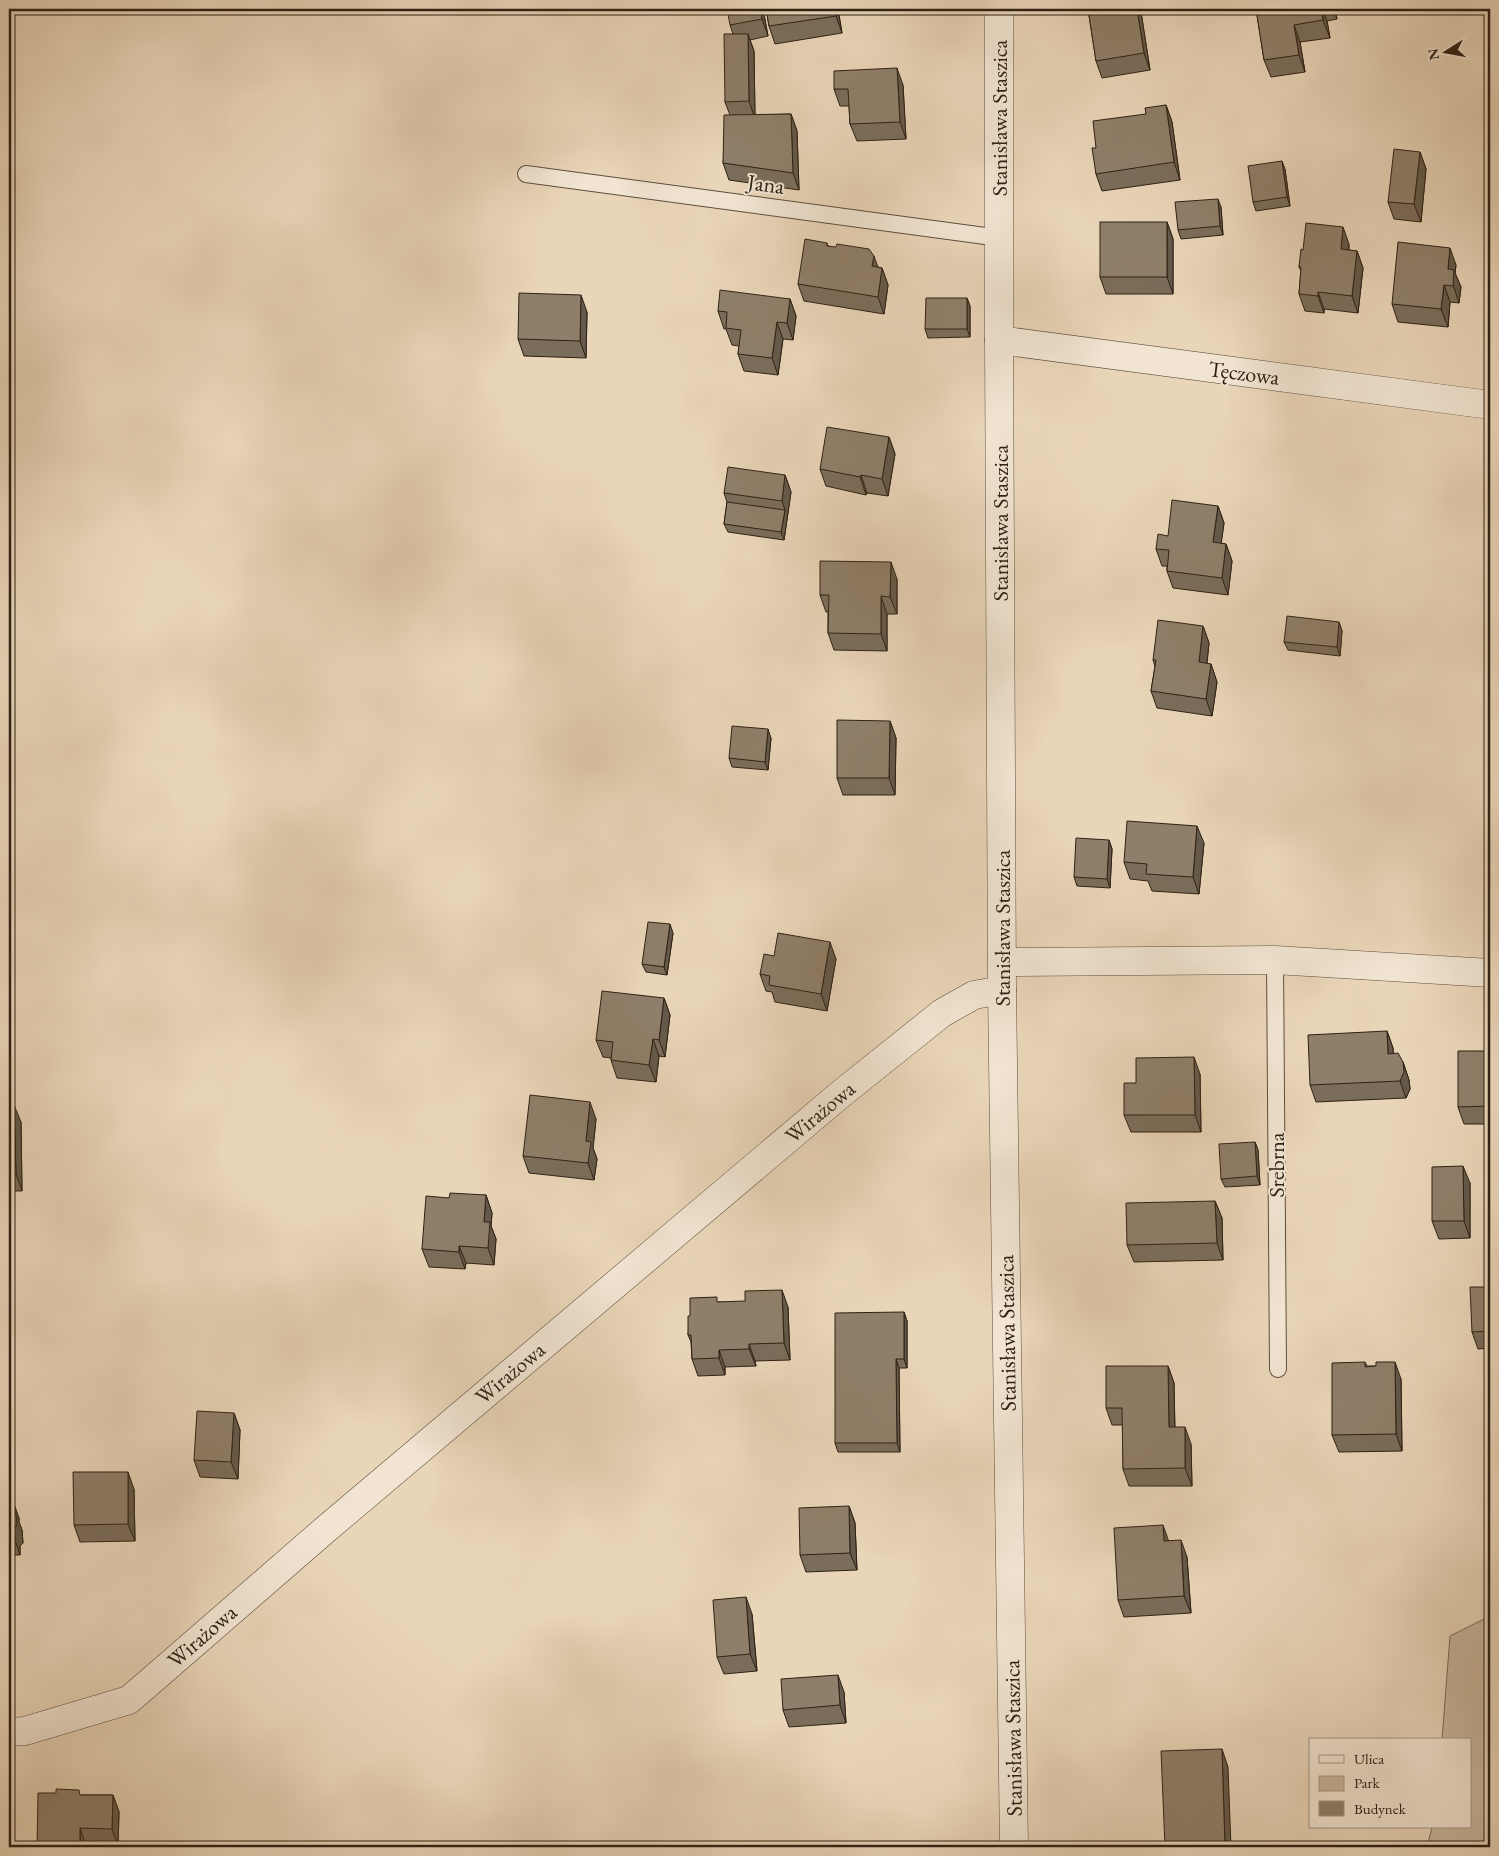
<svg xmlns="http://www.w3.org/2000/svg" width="1499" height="1856" font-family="'EB Garamond',serif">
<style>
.green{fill:#c9b69c;stroke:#7c6c58}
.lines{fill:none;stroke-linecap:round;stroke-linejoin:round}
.service-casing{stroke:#5d4e3e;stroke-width:18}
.minor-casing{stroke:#5d4e3e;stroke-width:29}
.tertiary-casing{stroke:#5d4e3e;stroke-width:29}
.service{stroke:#f1e4d1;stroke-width:16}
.minor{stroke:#f1e4d1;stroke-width:28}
.tertiary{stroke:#f1e4d1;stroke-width:28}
.wall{fill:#7b6d5b;stroke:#2e2115}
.shaded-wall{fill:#64594a;stroke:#2e2115}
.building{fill:#8f7f6a;stroke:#2e2115}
.labels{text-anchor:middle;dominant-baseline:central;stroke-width:4;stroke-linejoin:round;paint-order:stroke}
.street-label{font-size:22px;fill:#2e2115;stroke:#f1e4d1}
</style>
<rect width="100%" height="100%" fill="#e9d5b8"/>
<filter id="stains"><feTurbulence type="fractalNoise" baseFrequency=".004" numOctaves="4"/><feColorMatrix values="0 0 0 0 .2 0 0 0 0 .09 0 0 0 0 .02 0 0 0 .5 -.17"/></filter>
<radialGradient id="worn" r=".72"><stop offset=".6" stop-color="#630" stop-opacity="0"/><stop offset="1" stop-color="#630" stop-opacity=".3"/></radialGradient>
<polygon class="green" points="1490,1616 1490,1847 1427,1847 1432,1827 1470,1827 1470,1740 1442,1740 1450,1636"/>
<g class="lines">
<defs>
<g id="service">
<polyline points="526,174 1000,238"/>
<polyline points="1275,960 1278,1369"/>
</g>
<g id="minor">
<polyline points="999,340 1490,405"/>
<polyline points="1003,962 1275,960 1490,973"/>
<polyline points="9,1732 25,1731 129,1700 326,1529 842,1093 942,1013 974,995 1002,990"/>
</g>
<polyline id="tertiary" points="999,9 999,340 1002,990 1014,1847"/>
</defs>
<use href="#service" class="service-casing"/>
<use href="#minor" class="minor-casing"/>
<use href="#tertiary" class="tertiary-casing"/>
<use href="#service" class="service"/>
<use href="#minor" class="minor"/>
<use href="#tertiary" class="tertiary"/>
</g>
<g class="wall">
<polygon points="763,9 768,36 750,40 754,51 755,115 791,114 797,131 799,190 729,180 723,163 730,115 725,102 733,34 730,25"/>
<polygon points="766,9 838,9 842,33 775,44 769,26"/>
<polygon points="1088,9 1140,9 1141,12 1150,70 1102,78 1096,61"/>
<polygon points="1256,9 1335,9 1337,19 1327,21 1330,38 1300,42 1305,72 1271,77 1264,60"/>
<polygon points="903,85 906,139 857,141 850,124 849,106 840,106 834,89"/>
<polygon points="1166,105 1172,122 1180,180 1102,191 1096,174 1096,148 1146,114"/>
<polygon points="1420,152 1426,169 1421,222 1394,219 1388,202"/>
<polygon points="1285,169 1290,206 1256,211 1253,202"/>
<polygon points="1221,207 1223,235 1181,239 1178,230"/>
<polygon points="1167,222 1173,239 1173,294 1106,294 1100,277"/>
<polygon points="827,243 828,246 878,267 882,268 888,285 884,314 804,301 798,284"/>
<polygon points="1349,244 1349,250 1357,251 1363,268 1358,313 1324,309 1324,313 1305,311 1299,294 1301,271 1299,267 1303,250"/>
<polygon points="1456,265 1455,273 1461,287 1459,303 1450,302 1448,327 1398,322 1392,304"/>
<polygon points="967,298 970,306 970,337 928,338 925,329"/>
<polygon points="790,299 796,316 793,340 783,339 778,375 744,371 738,354 739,346 732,345 726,329 724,329 718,311"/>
<polygon points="587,312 586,358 524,356 518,339"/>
<polygon points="889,437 895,454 888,496 867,493 866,495 826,486 820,469"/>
<polygon points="785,475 791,492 784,540 728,532 724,524 727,502 724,493"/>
<polygon points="1218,506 1224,523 1221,543 1226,544 1232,561 1228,595 1173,588 1167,571 1167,566 1162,566 1156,549 1168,536"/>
<polygon points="897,579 897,614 887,614 887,651 834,650 828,633 828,612 826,612 820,595"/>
<polygon points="1339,622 1342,631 1340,656 1288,650 1284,642"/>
<polygon points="1203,626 1209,643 1207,664 1211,664 1217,682 1212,716 1157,708 1151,691 1155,666 1153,660"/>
<polygon points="890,721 896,738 895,795 843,795 837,778"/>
<polygon points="771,738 768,770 732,767 729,758"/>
<polygon points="1109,840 1112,849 1110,888 1077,886 1074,877"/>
<polygon points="1204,843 1199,894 1152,891 1148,881 1130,879 1124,862"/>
<polygon points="673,933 667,975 646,972 642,964"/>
<polygon points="774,956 836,959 827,1011 775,1002 772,992 766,991 760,974"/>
<polygon points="664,998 670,1015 665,1057 659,1056 656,1082 617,1078 611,1060 611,1058 603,1057 596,1040"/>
<polygon points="1387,1031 1393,1048 1393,1053 1403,1062 1409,1080 1410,1089 1406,1098 1316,1102 1310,1085"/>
<polygon points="1490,1051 1490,1124 1464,1124 1458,1107"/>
<polygon points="1200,1074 1201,1132 1131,1132 1124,1115 1136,1083"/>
<polygon points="9,1105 21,1122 22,1191 9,1191"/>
<polygon points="596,1119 593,1148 597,1159 594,1180 529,1173 523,1156"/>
<polygon points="1255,1142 1258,1150 1260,1185 1225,1187 1221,1179"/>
<polygon points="1470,1183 1470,1238 1439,1239 1432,1221"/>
<polygon points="486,1195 492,1213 491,1226 496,1239 494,1265 466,1263 465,1269 429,1267 422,1249 449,1198"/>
<polygon points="1215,1201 1222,1218 1223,1260 1134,1262 1127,1245"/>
<polygon points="1490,1287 1490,1348 1478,1349 1472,1332"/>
<polygon points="719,1302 788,1307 790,1360 755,1361 756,1366 725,1367 725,1375 698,1376 692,1359 691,1342 688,1335 690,1316"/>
<polygon points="904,1312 907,1321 907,1368 899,1368 900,1452 838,1452 835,1443"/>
<polygon points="1365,1362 1367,1366 1376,1366 1401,1379 1402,1451 1339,1452 1332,1435"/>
<polygon points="1168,1366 1174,1383 1175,1427 1191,1444 1192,1486 1129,1486 1123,1469 1123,1425 1112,1425 1106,1408"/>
<polygon points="234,1413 240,1430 238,1479 200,1477 194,1460"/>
<polygon points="134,1489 135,1541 80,1542 74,1525"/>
<polygon points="9,1501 19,1518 19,1522 22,1530 23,1543 20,1546 20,1555 9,1555"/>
<polygon points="849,1506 855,1523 857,1570 806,1572 800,1555"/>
<polygon points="1187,1557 1191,1613 1124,1617 1118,1600"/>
<polygon points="752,1614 757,1671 724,1674 717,1657"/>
<polygon points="844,1692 846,1723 789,1727 783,1710"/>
<polygon points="81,1795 113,1795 119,1812 118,1846 86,1846 86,1847 37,1847"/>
</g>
<g class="shaded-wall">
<polygon points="760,9 763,9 768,36 762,19"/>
<polygon points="835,9 838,9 842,33 836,16"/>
<polygon points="1137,9 1140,9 1141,12 1150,70 1144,53"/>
<polygon points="1321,9 1322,9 1327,21 1330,38 1323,20"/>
<polygon points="1333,9 1335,9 1337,19"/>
<polygon points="1294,25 1300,42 1305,72 1299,55"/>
<polygon points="748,34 754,51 755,119 749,101"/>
<polygon points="897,68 903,85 906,139 900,122"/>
<polygon points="1166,105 1172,122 1180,180 1174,162"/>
<polygon points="791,114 797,131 799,190 793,173"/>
<polygon points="1420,152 1426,169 1421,222 1414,204"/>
<polygon points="1282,161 1285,169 1290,206 1287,197"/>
<polygon points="1218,199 1221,207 1223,235 1220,226"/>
<polygon points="1167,222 1173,239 1173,294 1167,277"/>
<polygon points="1343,227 1349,244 1347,266 1341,249"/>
<polygon points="1450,248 1456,265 1455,273 1461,287 1459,303 1448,269"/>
<polygon points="1357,251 1363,268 1358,313 1352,296"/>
<polygon points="874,256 880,273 872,266"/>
<polygon points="882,268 888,285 884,314 878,297"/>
<polygon points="1444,285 1450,302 1448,327 1441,309"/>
<polygon points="1318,292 1324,309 1324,313 1318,296"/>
<polygon points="581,295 587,312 586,358 580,341"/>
<polygon points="967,298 970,306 970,337 967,329"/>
<polygon points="790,299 796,316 793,340 787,323"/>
<polygon points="777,322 783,339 778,375 772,358"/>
<polygon points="889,437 895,454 888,496 882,479"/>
<polygon points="785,475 791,492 784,540 781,532 785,510 782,501"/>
<polygon points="861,475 867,493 866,495 860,477"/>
<polygon points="1218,506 1224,523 1219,560 1213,542"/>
<polygon points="1226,544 1232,561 1228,595 1222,578"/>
<polygon points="891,562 897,579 897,614 890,597"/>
<polygon points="881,596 887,614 887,651 881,634"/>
<polygon points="1339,622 1342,631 1340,656 1337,647"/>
<polygon points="1203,626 1209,643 1205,679 1199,662"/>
<polygon points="1211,664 1217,682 1212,716 1206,699"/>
<polygon points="890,721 896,738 895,795 889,778"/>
<polygon points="768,729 771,738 768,770 765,762"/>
<polygon points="1197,826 1204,843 1199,894 1193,877"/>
<polygon points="1109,840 1112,849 1110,888 1107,879"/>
<polygon points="670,924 673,933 667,975 664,967"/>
<polygon points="830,942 836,959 827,1011 821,994"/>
<polygon points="664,998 670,1015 665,1057 659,1040"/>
<polygon points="1387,1031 1393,1048 1394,1071 1388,1054"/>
<polygon points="653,1039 659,1056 656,1082 649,1065"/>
<polygon points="1194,1057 1200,1074 1201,1132 1195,1115"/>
<polygon points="1403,1062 1409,1080 1410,1089 1406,1098 1400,1081"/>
<polygon points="590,1102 596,1119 593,1148 597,1159 594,1180 588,1163 586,1141"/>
<polygon points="14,1105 21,1122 22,1191 16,1174"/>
<polygon points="1255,1142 1258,1150 1260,1185 1257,1176"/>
<polygon points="1463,1166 1470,1183 1470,1238 1464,1221"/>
<polygon points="486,1195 492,1213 491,1226 496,1239 494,1265 488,1248 484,1222"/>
<polygon points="1215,1201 1222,1218 1223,1260 1217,1243"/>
<polygon points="459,1246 466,1263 465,1269 459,1252"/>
<polygon points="782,1290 788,1307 790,1360 784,1343"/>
<polygon points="904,1312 907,1321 907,1368 904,1359"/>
<polygon points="749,1344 755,1361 756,1366 749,1349"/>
<polygon points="719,1350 725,1367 725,1375 719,1358"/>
<polygon points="896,1359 899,1368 900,1452 897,1443"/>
<polygon points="1395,1362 1401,1379 1402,1451 1396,1434"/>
<polygon points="1168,1366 1174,1383 1175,1444 1169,1427"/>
<polygon points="234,1413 240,1430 238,1479 231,1462"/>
<polygon points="1185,1427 1191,1444 1192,1486 1185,1468"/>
<polygon points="128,1472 134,1489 135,1541 128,1524"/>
<polygon points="13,1501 19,1518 19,1522 22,1530 23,1543 20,1546 20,1555 14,1537"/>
<polygon points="849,1506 855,1523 857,1570 850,1553"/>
<polygon points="1163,1525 1169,1542 1164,1541"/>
<polygon points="1181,1540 1187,1557 1191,1613 1184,1596"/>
<polygon points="746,1597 752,1614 757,1671 750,1654"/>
<polygon points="838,1675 844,1692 846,1723 840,1705"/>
<polygon points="1222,1749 1228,1767 1231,1847 1225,1847"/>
<polygon points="113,1795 119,1812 118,1846 112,1829"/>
<polygon points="80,1828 86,1846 86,1847 80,1847"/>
</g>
<g class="building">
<polygon points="727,9 760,9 762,19 730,25"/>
<polygon points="766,9 835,9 836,16 769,26"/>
<polygon points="1088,9 1137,9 1144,53 1096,61"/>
<polygon points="1256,9 1321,9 1323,20 1294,25 1299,55 1264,60"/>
<polygon points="724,34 748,34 749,101 725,102"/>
<polygon points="897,68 900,122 850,124 848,89 834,89 834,71"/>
<polygon points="1166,105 1174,162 1096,174 1092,148 1096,148 1093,121 1146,114 1145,108"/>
<polygon points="791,114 793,173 723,163 724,115"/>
<polygon points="1394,149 1420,152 1414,204 1388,202"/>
<polygon points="1282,161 1287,197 1253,202 1248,166"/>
<polygon points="1218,199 1220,226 1178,230 1175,202"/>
<rect x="1100" y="222" width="67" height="55"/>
<polygon points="1306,223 1343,227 1341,249 1357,251 1352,296 1318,292 1318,296 1299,294 1301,267 1299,267 1301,249 1303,250"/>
<polygon points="805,239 827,243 827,246 836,247 837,244 869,249 874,256 872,266 882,268 878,297 798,284"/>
<polygon points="1398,242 1450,248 1448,269 1454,270 1453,286 1444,285 1441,309 1392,304"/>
<polygon points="720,290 790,299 787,323 777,322 772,358 738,354 741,330 726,328 727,312 718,311"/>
<polygon points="519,293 581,295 580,341 518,339"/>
<polygon points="926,298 967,298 967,329 925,329"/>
<polygon points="827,427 889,437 882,479 861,475 860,477 820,469"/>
<polygon points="728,467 785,475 782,501 724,493"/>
<polygon points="1172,500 1218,506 1213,542 1226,544 1222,578 1167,571 1169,550 1156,549 1158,534 1168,536"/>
<polygon points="727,502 785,510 781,532 724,524"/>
<polygon points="820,561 891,562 890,597 881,596 881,634 828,633 829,595 820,595"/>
<polygon points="1287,616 1339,622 1337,647 1284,642"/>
<polygon points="1158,620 1203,626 1199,662 1211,664 1206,699 1151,691 1156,660 1153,660"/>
<polygon points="837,720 890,721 889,778 837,778"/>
<polygon points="732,726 768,729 765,762 729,758"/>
<polygon points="1127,821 1197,826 1193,877 1146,874 1147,864 1124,862"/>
<polygon points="1076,838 1109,840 1107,879 1074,877"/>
<polygon points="648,922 670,924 664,967 642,964"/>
<polygon points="778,933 830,942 821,994 769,985 770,976 760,974 764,954 774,956"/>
<polygon points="602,991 664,998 659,1040 653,1039 649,1065 611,1060 613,1042 596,1040"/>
<polygon points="1387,1031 1388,1054 1398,1053 1403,1062 1404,1072 1400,1081 1310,1085 1308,1035"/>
<polygon points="1458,1051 1490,1051 1490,1106 1458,1107"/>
<polygon points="1194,1057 1195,1115 1124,1115 1124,1083 1136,1083 1136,1058"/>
<polygon points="530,1095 590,1102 586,1141 591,1142 588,1163 523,1156"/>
<polygon points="9,1105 14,1105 16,1174 9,1174"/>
<polygon points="1255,1142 1257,1176 1221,1179 1219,1144"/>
<polygon points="1463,1166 1464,1221 1432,1221 1432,1167"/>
<polygon points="450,1193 486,1195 484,1222 490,1222 488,1248 459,1246 459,1252 422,1249 426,1196 449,1198"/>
<polygon points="1215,1201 1217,1243 1127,1245 1126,1203"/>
<polygon points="1470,1287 1490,1287 1490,1331 1472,1332"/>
<polygon points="782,1290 784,1343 749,1344 749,1349 719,1350 719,1358 692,1359 691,1335 688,1335 688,1316 690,1316 690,1298 717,1297 717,1302 745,1301 745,1291"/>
<polygon points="904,1312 904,1359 896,1359 897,1443 835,1443 835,1313"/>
<polygon points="1365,1362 1365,1367 1376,1366 1376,1362 1395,1362 1396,1434 1332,1435 1332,1363"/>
<polygon points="1106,1366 1168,1366 1169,1427 1185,1427 1185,1468 1123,1469 1122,1408 1106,1408"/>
<polygon points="197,1411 234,1413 231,1462 194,1460"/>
<polygon points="73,1472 128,1472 128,1524 74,1525"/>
<polygon points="9,1501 13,1501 13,1510 16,1513 17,1526 14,1528 14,1537 9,1538"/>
<polygon points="849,1506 850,1553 800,1555 799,1508"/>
<polygon points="1163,1525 1164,1541 1181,1540 1184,1596 1118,1600 1114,1528"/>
<polygon points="746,1597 750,1654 717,1657 713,1600"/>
<polygon points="838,1675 840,1705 783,1710 781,1679"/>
<polygon points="1222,1749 1225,1847 1165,1847 1161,1751"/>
<polygon points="56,1789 79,1790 80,1795 113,1795 112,1829 80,1828 80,1847 37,1847 38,1793 56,1793"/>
</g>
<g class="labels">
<g class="street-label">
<text transform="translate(999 118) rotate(-90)">Stanisława Staszica</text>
<text transform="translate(766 184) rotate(8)">Jana</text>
<text transform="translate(1244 373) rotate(7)">Tęczowa</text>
<text transform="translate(1000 523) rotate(-90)">Stanisława Staszica</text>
<text transform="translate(1002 928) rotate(-90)">Stanisława Staszica</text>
<text transform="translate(820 1112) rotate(-40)">Wirażowa</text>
<text transform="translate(1276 1165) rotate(-90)">Srebrna</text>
<text transform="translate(1007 1333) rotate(-91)">Stanisława Staszica</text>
<text transform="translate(510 1373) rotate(-40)">Wirażowa</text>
<text transform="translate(202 1636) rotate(-41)">Wirażowa</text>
<text transform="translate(1013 1738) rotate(-91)">Stanisława Staszica</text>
</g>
</g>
<rect width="1499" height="1856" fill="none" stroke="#e9d5b8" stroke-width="30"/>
<rect x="10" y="10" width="1479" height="1836" fill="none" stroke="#2e2115" stroke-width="2.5"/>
<rect x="15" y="15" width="1469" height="1826" fill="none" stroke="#2e2115"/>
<rect x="1309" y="1738" width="162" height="90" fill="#f1e4d1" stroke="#a39686"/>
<rect x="1319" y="1755" width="25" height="8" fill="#f1e4d1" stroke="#a39686"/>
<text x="1354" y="1764" font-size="15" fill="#2e2115">Ulica</text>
<rect x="1319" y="1776" width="25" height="15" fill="#c9b69c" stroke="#a39686"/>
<text x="1354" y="1788" font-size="15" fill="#2e2115">Park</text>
<rect x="1319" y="1801" width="25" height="15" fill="#8f7f6a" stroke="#a39686"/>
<text x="1354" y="1814" font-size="15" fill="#2e2115">Budynek</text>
<g transform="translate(1446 52) rotate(259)" stroke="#f1e4d1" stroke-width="4" paint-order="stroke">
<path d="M0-4L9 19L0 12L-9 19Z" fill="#2e2115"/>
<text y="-8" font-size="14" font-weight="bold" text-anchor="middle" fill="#2e2115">N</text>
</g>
<rect width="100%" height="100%" filter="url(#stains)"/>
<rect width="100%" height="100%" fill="url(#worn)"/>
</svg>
